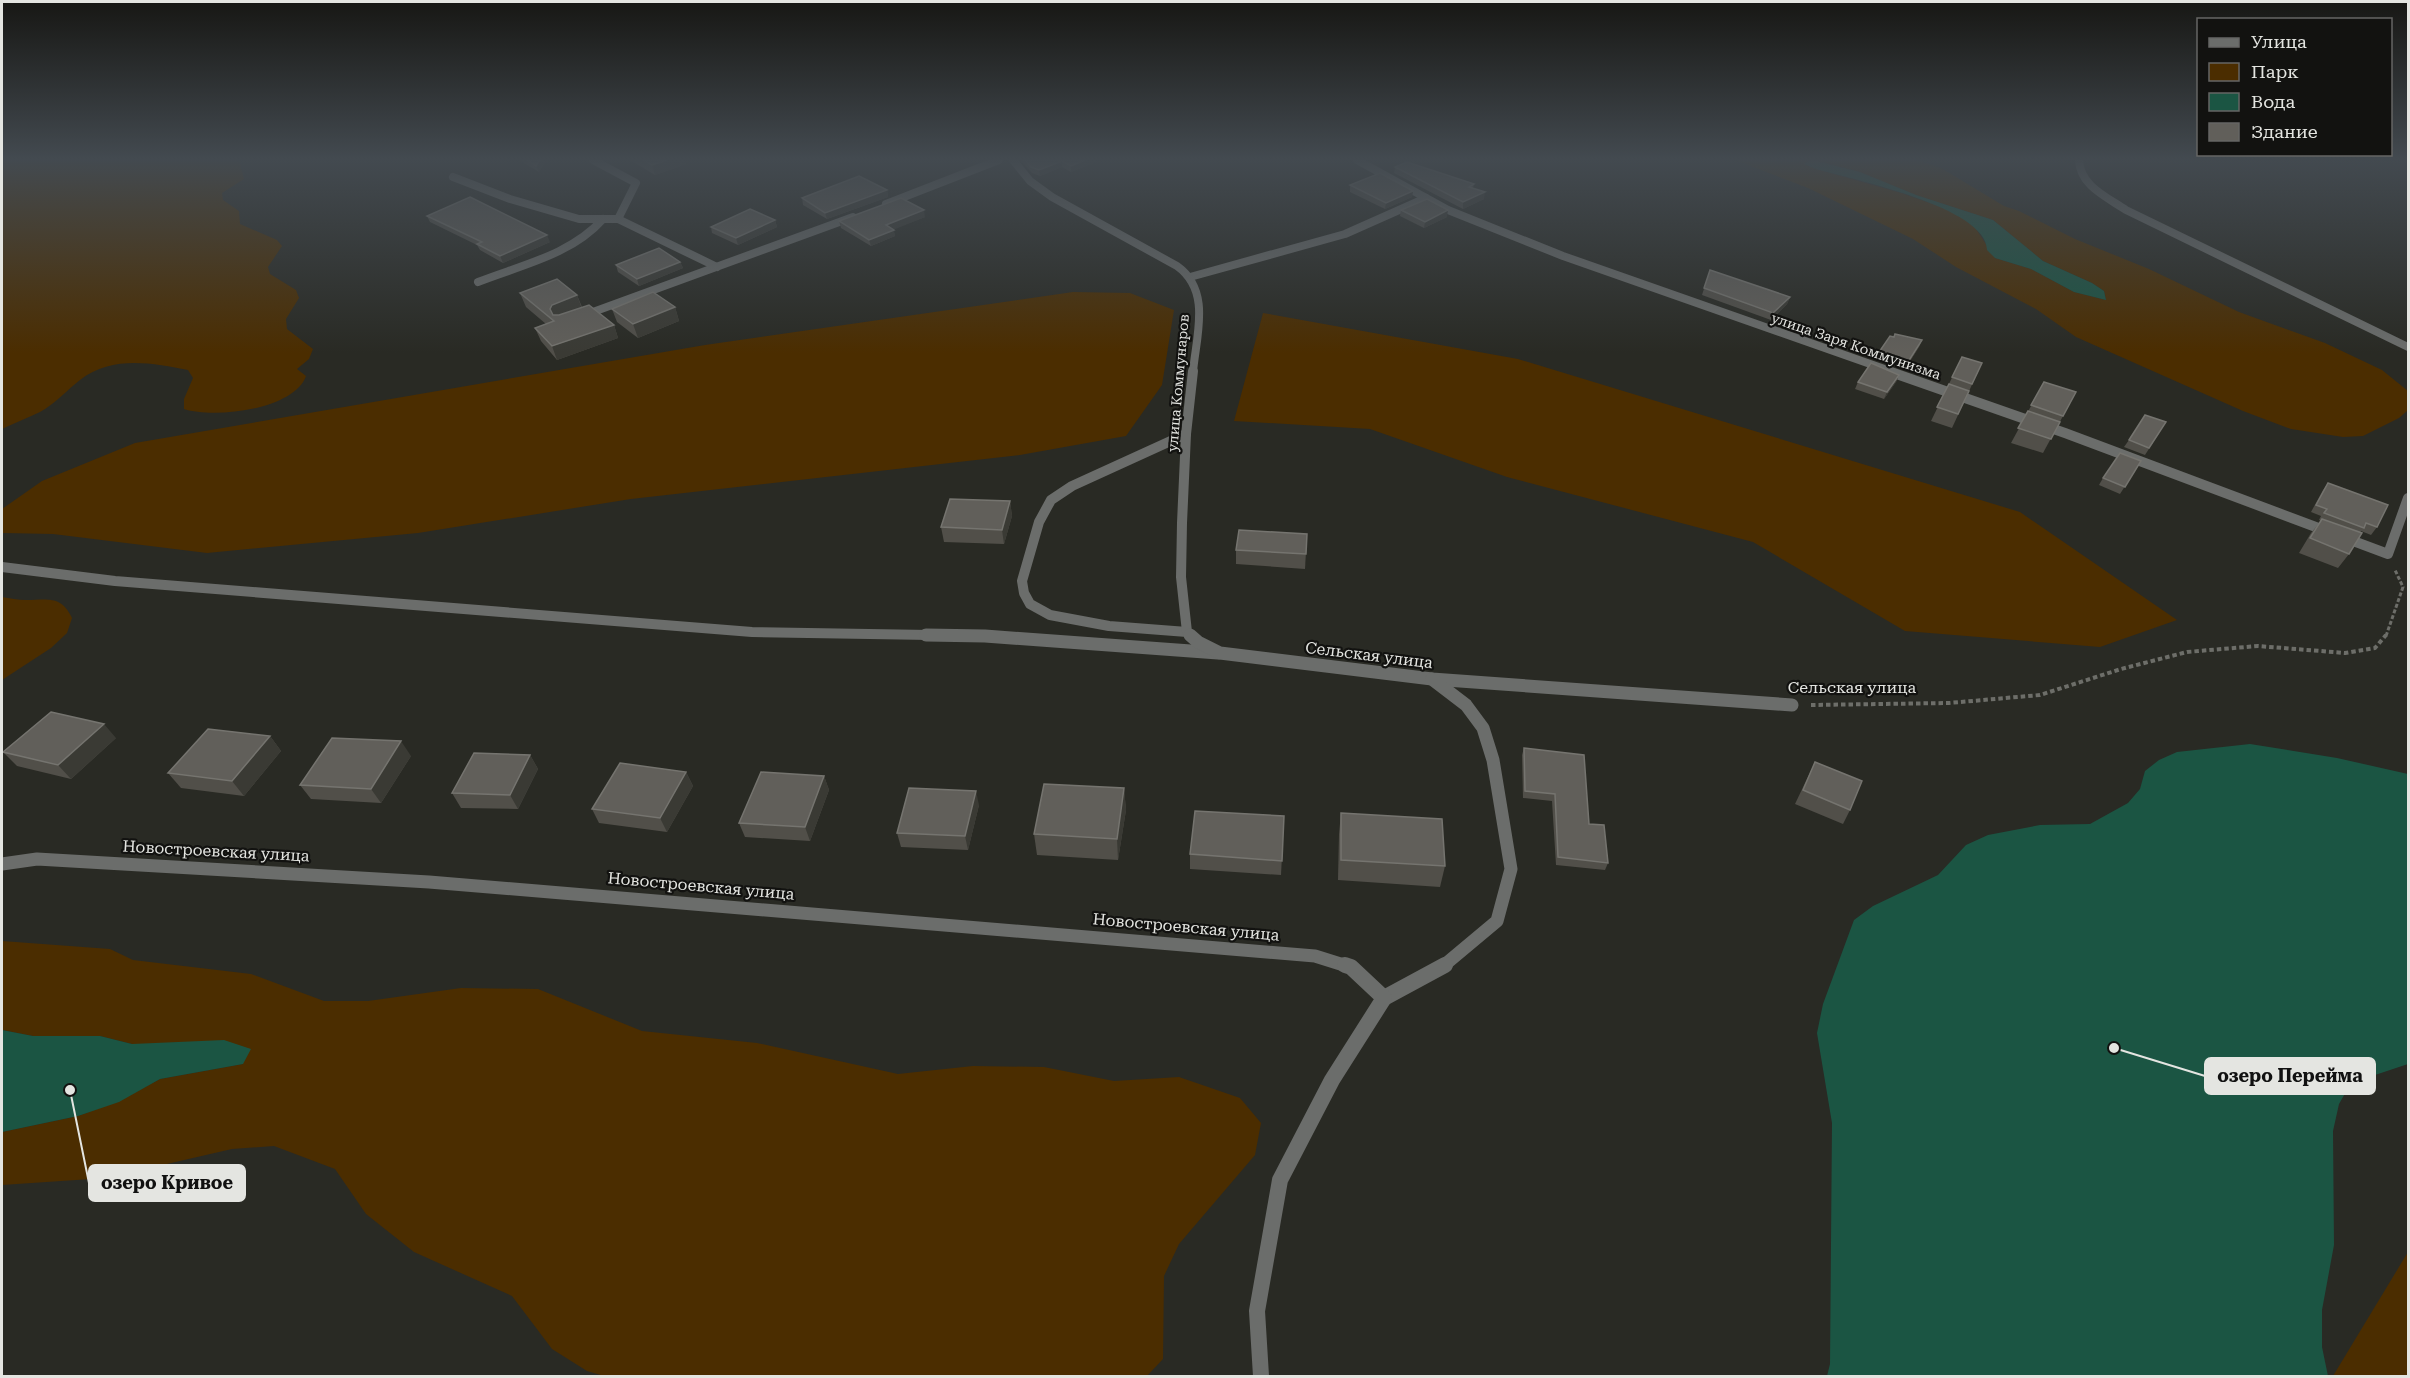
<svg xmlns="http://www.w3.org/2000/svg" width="2410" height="1378" font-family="'Roboto Serif',serif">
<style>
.green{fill:#4b2d00}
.water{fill:#1b5543}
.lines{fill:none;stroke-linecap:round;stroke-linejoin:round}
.path-far1{stroke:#6d6e69;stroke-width:3;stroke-dasharray:4 2;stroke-linecap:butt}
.path{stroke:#6d6e69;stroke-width:4;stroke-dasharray:4.5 3;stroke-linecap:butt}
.service-far2{stroke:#6b6d6b;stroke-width:8}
.service-far1{stroke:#6b6d6b;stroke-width:10}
.service{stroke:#6b6d6b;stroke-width:13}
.minor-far3{stroke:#6b6d6b;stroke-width:8}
.minor-far2{stroke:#6b6d6b;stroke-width:10}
.minor-far1{stroke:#6b6d6b;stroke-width:13}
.minor{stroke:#6b6d6b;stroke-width:16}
.wall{fill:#514f49}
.shaded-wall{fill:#3a3a34}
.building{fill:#615f5a;stroke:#75746f;stroke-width:1.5}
.labels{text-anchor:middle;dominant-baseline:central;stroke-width:4.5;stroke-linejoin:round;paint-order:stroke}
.far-street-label{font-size:14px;fill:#e4e5e1;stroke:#121210}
.street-label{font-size:16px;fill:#e4e5e1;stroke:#121210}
.leader{fill:none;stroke:#e4e5e1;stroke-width:2}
.callout-dot{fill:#e4e5e1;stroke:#121210;stroke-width:2}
.callout{fill:#e4e5e1;stroke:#e4e5e1;stroke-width:2}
.callout-label{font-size:18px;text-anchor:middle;font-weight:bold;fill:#111}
</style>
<rect width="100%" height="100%" fill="#292a24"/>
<g class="green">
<path d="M 2,160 L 239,160 L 244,179 L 222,193 L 223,200 L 239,211 L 240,224 L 277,240 L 282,246 L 268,267 L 270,274 L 296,290 L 299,298 L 286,319 L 287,329 L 313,349 L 309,359 L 297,369 L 306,376 C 294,410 214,419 184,409 L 184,399 L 193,378 L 188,370 C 152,363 112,355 80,380 C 67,390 55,404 40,412 C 28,418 14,423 2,429 Z"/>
<polygon points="1735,160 1811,160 1805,164 1816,169 1901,193 1953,211 1974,226 1995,258 2031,269 2074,292 2106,300 2104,291 2092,283 2043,261 1993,220 1916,195 1860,172 1816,160 1916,160 1941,168 2004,206 2019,211 2075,239 2149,269 2239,312 2325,343 2382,370 2408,391 2407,411 2399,418 2363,436 2343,437 2291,429 2243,411 2076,337 2036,309 1956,267 1913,239 1808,188"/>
<polygon points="1073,292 1130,293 1174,310 1162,385 1126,436 1020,455 631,499 418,533 207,553 53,534 3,533 2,509 42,481 135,443 705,345"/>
<polygon points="1263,313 1518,359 2020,512 2177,620 2100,647 1905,631 1753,542 1507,477 1370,429 1234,421"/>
<path d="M 2,597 C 10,598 18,600 26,600 C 48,600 61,595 72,618 L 67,633 L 51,648 L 2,680 Z"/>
<polygon points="2,941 110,949 133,960 251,974 324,1001 368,1001 461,988 538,989 642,1031 757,1043 898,1074 973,1066 1044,1067 1114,1081 1179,1077 1240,1098 1261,1123 1255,1155 1179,1244 1164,1276 1163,1359 1147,1376 604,1376 587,1371 552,1349 512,1296 414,1252 366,1214 335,1169 274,1146 232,1149 106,1178 2,1185 2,1132 78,1116 119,1101 160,1079 243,1064 149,1045 132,1044 100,1036 33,1036 2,1030"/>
<polygon points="2408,1252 2408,1376 2333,1376"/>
</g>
<g class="water">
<path d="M 1811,160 L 1860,172 L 1916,195 L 1993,220 L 2043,261 L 2092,283 L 2104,291 L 2106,300 L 2074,292 L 2031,269 L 1995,258 L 1987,250 C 1987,207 1851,179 1816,169 L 1804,164 Z"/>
<polygon points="2250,744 2337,758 2408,774 2408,1064 2351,1083 2339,1104 2333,1131 2334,1245 2322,1310 2322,1347 2328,1376 1827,1376 1830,1364 1832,1123 1817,1033 1823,1004 1854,920 1873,906 1938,875 1966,845 1988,835 2040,825 2090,824 2128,803 2140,789 2145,771 2159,760 2177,752"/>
<polygon points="2,1030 33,1036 100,1036 132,1044 224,1040 251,1049 243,1064 160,1079 119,1102 78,1116 2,1132"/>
</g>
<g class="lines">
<polyline class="path-far1" points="2386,636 2403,587 2395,570"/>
<polyline class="path" points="1811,705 1949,703 2040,695 2121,669 2187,652 2258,646 2345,653 2375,648 2386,635"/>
<g class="service-far2">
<polyline points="1190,277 1345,234 1426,198"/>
<path d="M 478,282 C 521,265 571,255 603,219"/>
</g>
<g class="service-far1">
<polyline points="1186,434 1072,486 1051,500 1039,522 1022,581 1024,593 1030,604 1050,615 1109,626 1187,632"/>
<polyline points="2,567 115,581 752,632 992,636"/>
</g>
<polyline class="service" points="926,635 985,636 1218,653"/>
<g class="minor-far3">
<polyline points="593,160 636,183 618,219 717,267"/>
<path d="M 1013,160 L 1030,181 L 1052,197 L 1177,266 C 1212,291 1196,336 1193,372"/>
<polyline points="1357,160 1448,210 1563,256 1893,372"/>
<path d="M 2079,160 C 2080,186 2107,197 2126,210 L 2408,347"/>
<polyline points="453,177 510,199 579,219 618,219"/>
<polyline points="886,204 999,160"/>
<polyline points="582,316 853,217"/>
</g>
<g class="minor-far2">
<polyline points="1888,371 2065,433 2388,554 2408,498"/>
<polyline points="1192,636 1187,632 1181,577 1182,523 1186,434 1193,371"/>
</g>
<g class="minor-far1">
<polyline points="1190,635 1198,642 1220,653 1432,679 1792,705"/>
<polyline points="1432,679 1466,705 1483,728 1493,760 1511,869 1497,921 1442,967"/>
<polyline points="2,864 37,859 429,882 1315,956 1350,967"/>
</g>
<g class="minor">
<polyline points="1384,998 1445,965"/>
<polyline points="1261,1376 1257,1311 1280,1180 1332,1080 1384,998 1351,967 1345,965"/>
</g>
</g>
<g class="wall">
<polygon points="519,160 546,160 539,172"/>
<polygon points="630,160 685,160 686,164 655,175"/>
<polygon points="1020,160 1098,160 1098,161 1071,172 1062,167 1040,176 1032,173"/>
<polygon points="1395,167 1474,184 1473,188 1484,199 1463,209 1394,173"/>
<polygon points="1350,185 1413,191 1412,197 1385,209 1350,192"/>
<polygon points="887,190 888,197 827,219 803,205 802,198"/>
<polygon points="1401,210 1447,217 1424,228 1400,216"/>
<polygon points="427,216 550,242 503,263 480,250 477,245 430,222"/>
<polygon points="925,217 893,229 895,236 871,246 841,228 839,221"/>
<polygon points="775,220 777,227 738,245 712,233 711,227"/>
<polygon points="680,262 683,268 639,286 618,272 616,265"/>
<polygon points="1710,270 1790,297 1787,304 1771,320 1702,295"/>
<polygon points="520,293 577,295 582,307 614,325 618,338 557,360 541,341 535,328 546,324 526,307"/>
<polygon points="675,307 679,321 638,338 617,322 612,309"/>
<polygon points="1895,334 1922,340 1919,347 1905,369 1876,359 1879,352 1894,337"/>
<polygon points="1962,357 1982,363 1952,428 1931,421"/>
<polygon points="1899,375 1896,382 1884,399 1855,389 1858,382"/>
<polygon points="2044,382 2076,392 2043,453 2011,443"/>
<polygon points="2166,422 2145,455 2124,447 2129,440"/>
<polygon points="2141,461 2120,494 2099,485 2103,478"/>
<polygon points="2328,483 2377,527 2371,535 2361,531 2349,554 2338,568 2299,553 2311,533 2321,521 2319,520 2321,516 2311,512 2323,490"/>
<polygon points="1010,501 1012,516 1004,544 944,542 941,527"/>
<polygon points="1307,534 1305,569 1236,564 1236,550"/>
<polygon points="270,736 281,751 244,796 181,788 168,773"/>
<polygon points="116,738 71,779 17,766 3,752"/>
<polygon points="1524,748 1589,824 1608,863 1605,870 1556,865 1552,801 1523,798 1522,755"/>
<polygon points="530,755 538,769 518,809 461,808 452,793"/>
<polygon points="411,756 381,803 311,799 300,785"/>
<polygon points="1815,762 1850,810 1843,824 1795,804"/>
<polygon points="686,772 693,786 667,832 599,823 592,809"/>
<polygon points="824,776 829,790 810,841 745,837 739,823"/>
<polygon points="1124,788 1126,810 1118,860 1037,855 1034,834"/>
<polygon points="979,805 968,850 901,847 897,833"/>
<polygon points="1341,813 1445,866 1440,887 1338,880 1339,834"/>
<polygon points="1284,816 1281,875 1190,869 1190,854"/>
</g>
<g class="shaded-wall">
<polygon points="540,160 546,160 539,172 536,166"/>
<polygon points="667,160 685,160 686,164 655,175 652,165"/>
<polygon points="1085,160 1098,160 1098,161 1071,172 1071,166"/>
<polygon points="1062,161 1062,167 1040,176 1039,170"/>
<polygon points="887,190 888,197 827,219 825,213"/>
<polygon points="1413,191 1412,197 1385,209 1386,203"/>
<polygon points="1485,192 1484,199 1463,209 1463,202"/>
<polygon points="924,210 925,217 888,232 886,225"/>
<polygon points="1448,210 1447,217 1424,228 1425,222"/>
<polygon points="775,220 777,227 738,245 736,238"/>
<polygon points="894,230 895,236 871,246 869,240"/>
<polygon points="547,235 550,242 503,263 500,256"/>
<polygon points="680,262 683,268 639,286 637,279"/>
<polygon points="577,295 582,309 556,322 550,309 552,305"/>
<polygon points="1790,297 1787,304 1771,320 1773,313"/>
<polygon points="675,307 679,321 638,338 633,324"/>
<polygon points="614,325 618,338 557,360 552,346"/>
<polygon points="1922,340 1919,347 1905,369 1908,362"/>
<polygon points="1899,375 1896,382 1884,399 1887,392"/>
<polygon points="1010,501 1012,516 1004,544 1002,530"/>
<polygon points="104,724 116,738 71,779 58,765"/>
<polygon points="270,736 281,751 244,796 232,781"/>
<polygon points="401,741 411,756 381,803 371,789"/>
<polygon points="530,755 538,769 518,809 510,795"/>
<polygon points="686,772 693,786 667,832 660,818"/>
<polygon points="824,776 829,790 810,841 805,827"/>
<polygon points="1124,788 1126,810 1118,860 1117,839"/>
<polygon points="976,791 979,805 968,850 965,836"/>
</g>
<g class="building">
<polygon points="527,160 540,160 536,166"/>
<polygon points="643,160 667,160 652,165"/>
<polygon points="1025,160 1085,160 1071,166 1062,161 1039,170 1031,167"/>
<polygon points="1407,162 1474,184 1469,187 1485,192 1463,202 1395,167"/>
<polygon points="1380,173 1413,191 1386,203 1350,185"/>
<polygon points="859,176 887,190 825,213 802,198"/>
<polygon points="470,197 547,235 500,256 477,244 482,242 427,216"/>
<polygon points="901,198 924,210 886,225 894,230 869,240 839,221"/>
<polygon points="1427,199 1448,210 1425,222 1401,210"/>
<polygon points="750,209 775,220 736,238 711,227"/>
<polygon points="659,248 680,262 637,279 616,265"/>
<polygon points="1710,270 1790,297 1773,313 1704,288"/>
<polygon points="557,279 577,295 552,305 550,309 553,315 559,315 589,305 614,325 552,346 535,328 554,321 520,293"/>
<polygon points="653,292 675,307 633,324 612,309"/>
<polygon points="1895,334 1922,340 1908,362 1879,352 1890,336 1894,337"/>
<polygon points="1962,357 1982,363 1972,384 1952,377"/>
<polygon points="1871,363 1899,375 1887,392 1858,382"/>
<polygon points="2044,382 2076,392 2063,416 2031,405"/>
<polygon points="1949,384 1969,391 1958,414 1937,407"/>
<polygon points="2028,411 2060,422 2051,439 2018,428"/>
<polygon points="2145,415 2166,422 2149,448 2129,440"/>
<polygon points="2120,453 2141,461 2125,487 2103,478"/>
<polygon points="2328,483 2388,505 2377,527 2366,523 2364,528 2324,513 2327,509 2316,505"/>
<polygon points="950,499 1010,501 1002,530 941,527"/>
<polygon points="2322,519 2362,533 2349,554 2310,538"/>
<polygon points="1239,530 1307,534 1306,554 1236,550"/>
<polygon points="51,712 104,724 58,765 3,752"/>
<polygon points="208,729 270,736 232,781 168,773"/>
<polygon points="332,738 401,741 371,789 300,785"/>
<polygon points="1524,748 1584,755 1589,824 1604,825 1608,863 1558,857 1555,794 1525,791"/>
<polygon points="474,753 530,755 510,795 452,793"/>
<polygon points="1815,762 1862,781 1850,810 1803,790"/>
<polygon points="620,763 686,772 660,818 592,809"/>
<polygon points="761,772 824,776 805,827 739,823"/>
<polygon points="1044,784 1124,788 1117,839 1034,834"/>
<polygon points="909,788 976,791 965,836 897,833"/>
<polygon points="1195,811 1284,816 1282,861 1190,854"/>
<polygon points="1341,813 1442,819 1445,866 1341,860"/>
</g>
<linearGradient id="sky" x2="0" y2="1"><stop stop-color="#171714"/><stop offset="0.45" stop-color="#434a50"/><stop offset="1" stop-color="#434a50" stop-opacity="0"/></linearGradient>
<rect width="2410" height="353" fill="url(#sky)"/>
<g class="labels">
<g class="far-street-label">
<text transform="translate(1856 346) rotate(19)">улица Заря Коммунизма</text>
<text transform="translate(1178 383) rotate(-85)">улица Коммунаров</text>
</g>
<g class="street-label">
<text transform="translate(1369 655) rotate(7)">Сельская улица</text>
<text x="1852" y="687">Сельская улица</text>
<text transform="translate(216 851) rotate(3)">Новостроевская улица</text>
<text transform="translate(701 886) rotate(5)">Новостроевская улица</text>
<text transform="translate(1186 927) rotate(5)">Новостроевская улица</text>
</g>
</g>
<path class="leader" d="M2114 1048L2205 1076M70 1090L89 1183"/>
<g class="callout-dot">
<circle cx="2114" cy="1048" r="6"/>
<circle cx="70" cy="1090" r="6"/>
</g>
<g class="callout">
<rect x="2205" y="1058" width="170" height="36" rx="6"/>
<rect x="89" y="1165" width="156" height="36" rx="6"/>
</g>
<g class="callout-label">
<text x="2290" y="1082">озеро Перейма</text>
<text x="167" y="1189">озеро Кривое</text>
</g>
<rect width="2410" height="1378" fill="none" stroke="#e4e5e1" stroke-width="6"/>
<rect x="2197" y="18" width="195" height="138" fill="#121210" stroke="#666664" stroke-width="1.5"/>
<rect x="2209" y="38" width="30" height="9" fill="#6b6d6b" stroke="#666664" stroke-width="1.5"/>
<text x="2251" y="48" font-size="18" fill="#e4e5e1">Улица</text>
<rect x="2209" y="63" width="30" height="18" fill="#4b2d00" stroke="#666664" stroke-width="1.5"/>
<text x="2251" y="78" font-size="18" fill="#e4e5e1">Парк</text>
<rect x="2209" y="93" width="30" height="18" fill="#1b5543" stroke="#666664" stroke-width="1.5"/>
<text x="2251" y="108" font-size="18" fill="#e4e5e1">Вода</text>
<rect x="2209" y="123" width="30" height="18" fill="#615f5a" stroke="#666664" stroke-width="1.5"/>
<text x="2251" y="138" font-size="18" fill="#e4e5e1">Здание</text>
</svg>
